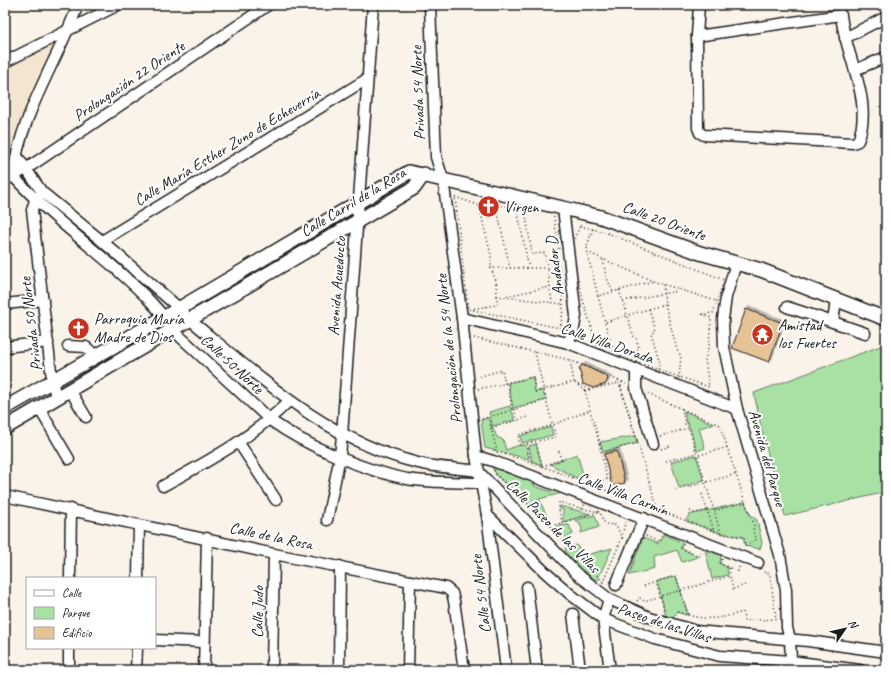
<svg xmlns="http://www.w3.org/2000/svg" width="891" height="675" font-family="Caveat,sans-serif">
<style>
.built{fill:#f4e5d1}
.green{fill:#a9e1a5;stroke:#627e60}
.building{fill:#e5c397;stroke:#1c1c1c;filter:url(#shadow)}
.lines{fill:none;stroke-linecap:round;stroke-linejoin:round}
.minor-casing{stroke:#1c1c1c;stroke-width:13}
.major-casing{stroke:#1c1c1c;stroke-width:16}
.path{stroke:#1c1c1c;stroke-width:1.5;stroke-dasharray:1 3;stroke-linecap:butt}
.minor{stroke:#fff;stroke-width:10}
.major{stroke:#fff;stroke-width:13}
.labels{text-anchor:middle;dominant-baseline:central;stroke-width:4;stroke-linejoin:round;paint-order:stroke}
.street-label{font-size:16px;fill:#1c1c1c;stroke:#fff}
.poi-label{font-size:16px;fill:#1c1c1c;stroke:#fff;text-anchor:start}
</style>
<defs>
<filter id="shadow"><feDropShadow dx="2.5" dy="-2.5" stdDeviation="0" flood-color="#0004"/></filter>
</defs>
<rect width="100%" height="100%" fill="#faf3ea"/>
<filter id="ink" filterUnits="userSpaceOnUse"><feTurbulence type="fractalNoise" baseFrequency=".025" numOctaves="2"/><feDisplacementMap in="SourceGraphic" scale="8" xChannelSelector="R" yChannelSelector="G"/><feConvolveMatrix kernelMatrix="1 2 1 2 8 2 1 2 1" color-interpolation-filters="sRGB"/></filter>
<g filter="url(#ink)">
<polygon class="built" points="59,40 9,173 5,175 5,67"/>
<g class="green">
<polygon points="886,344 886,492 785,516 762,432 754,393"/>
<polygon points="533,377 535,392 542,390 546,400 513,408 508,383"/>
<polygon points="510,406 515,420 493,426 489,412"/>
<polygon points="684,411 714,424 699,428 705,448 697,451 689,425 686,422"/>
<polygon points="488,418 497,437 503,440 506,450 519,445 526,446 529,459 485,448 481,420"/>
<polygon points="551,427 553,435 522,443 520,436"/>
<polygon points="635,436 638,443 603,452 600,442"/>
<polygon points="536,444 542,465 532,461 529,446"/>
<polygon points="577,454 583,474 576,478 550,464"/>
<polygon points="696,455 704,480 679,488 671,462"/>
<polygon points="492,467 515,467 535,479 534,486 552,492 554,487 566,492 539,499 549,521 548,523 497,476"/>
<polygon points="745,502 750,515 757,520 762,543 760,549 745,546 743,537 721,533 686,521 689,515"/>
<polygon points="560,506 590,514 563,522 563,509 560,509"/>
<polygon points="595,515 599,527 581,533 582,529 579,522 577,522 576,520"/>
<polygon points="569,525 573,534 566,538 556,526"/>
<polygon points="664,534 683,543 681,548 698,557 682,562 677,550 654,557 655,569 629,575 643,538 658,544"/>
<polygon points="577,545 583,556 612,548 597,581 562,556 560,553 566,551 565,548"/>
<polygon points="705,549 721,555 720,564 727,567 728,575 712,579"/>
<polygon points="676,576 688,614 686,615 677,612 673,618 666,616 657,581"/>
</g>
<g class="building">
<polygon points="746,309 783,323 769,362 732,348"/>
<polygon points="583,365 606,376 608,378 606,384 593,388 583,384 579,368"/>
<polygon points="617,451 625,483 612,486 604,454"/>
</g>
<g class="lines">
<defs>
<g id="minor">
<path d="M 78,5 C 57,62 20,115 13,176 C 44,210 80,238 115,268 C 136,287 158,306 173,330 L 270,420 C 306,446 363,470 407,479 C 431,483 456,482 480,483"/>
<polyline points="430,5 436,157 443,179 462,318 476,456 487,515 506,670"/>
<path d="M 841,15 C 845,56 874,100 858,141 L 853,143 L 704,135 L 700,133 L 698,128 L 697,36 Z"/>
<polyline points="697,36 699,5"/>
<polyline points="845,38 886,17"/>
<polyline points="5,62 118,5"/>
<polyline points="855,70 886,57"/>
<path d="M 17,156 L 42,192 L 102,241 L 179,308 L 189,319 C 260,377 325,440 418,463 C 437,468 458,468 478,471"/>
<polyline points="5,180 26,169 268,5"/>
<polyline points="38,197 35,200 32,210 52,379 56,398"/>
<polyline points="563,208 576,316 574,328 568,343"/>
<polyline points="102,241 367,79"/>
<polyline points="736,263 726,297 723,319 724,347 737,409 780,555 786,590 787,628 790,639 791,661"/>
<polyline points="836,300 833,322 865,333"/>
<polyline points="5,304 43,300"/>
<polyline points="787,307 833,322"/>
<polyline points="462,318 568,343 737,409"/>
<polyline points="68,346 86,347 95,355"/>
<polyline points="5,347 48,342"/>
<polyline points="636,369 636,388 653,444"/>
<polyline points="70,390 86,417"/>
<polyline points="39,408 69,459"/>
<polyline points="239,443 276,500"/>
<polyline points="476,456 493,461 758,563"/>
<polyline points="478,471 577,574 609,599 649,617 696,631 808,641 886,652"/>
<path d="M 163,486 C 208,461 252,438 289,401"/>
<polyline points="5,496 274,554 446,588 452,593 454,601 464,670"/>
<polyline points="487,515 545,572 570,594 603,619 655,639 720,656 791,661 860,670"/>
<polyline points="327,520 340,456 342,435 373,5"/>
<polyline points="70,578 71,509"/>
<polyline points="138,578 139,525"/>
<polyline points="616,585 644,518"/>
<polyline points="527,587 537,670"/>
<polyline points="609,599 603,619 610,670"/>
<polyline points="573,614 580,670"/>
<polyline points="155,640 204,642"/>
<polyline points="69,670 69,648"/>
<polyline points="136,670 137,648"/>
<polyline points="204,670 207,538"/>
<polyline points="272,670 274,554"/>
<polyline points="339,670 340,566"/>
<polyline points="408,670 410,581"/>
</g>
<g id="major">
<polyline points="5,408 165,317 409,172 601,217 700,253 761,270 886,319"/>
<polyline points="5,428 414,188 424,174"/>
</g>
</defs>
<use href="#minor" class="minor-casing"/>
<use href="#major" class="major-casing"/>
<g class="path">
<path d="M 455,197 L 478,205 L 496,205 L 553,212 L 559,250 L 555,251 C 562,275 566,304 560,328 L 468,309 Z"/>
<polyline points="496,205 510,268"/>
<polyline points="479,206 491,255 491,268"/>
<polyline points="517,209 529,268"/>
<polyline points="525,210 532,254 545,253 548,268"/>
<polygon points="580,226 605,232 724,280 713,313 702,314 711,318 709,345 705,360 709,387 598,349 583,300 570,248"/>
<polyline points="593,229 587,246 587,252 653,281 716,301"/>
<polyline points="587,252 598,296 653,281"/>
<polyline points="603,260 606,276 613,292"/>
<polyline points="550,287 552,302"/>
<polyline points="619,290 634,337 636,338 639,348 636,351 638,360"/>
<polyline points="497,296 496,281 491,268 548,268 550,287 506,296"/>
<polyline points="598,296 605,322 665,304 663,284"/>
<polyline points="623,301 678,291"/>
<polyline points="665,304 677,350 681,356 679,378"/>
<polyline points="470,309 497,305 497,296 563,304"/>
<polyline points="648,309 655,330 651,333 660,363 658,369"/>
<polyline points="605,323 614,352"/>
<polyline points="474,338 570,360 574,382 535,392 533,377 505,383 502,370 478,377"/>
<path d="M 535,352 C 541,380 548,408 556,437 L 520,445 L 518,435 L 553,425 L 590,410"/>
<polyline points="570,360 622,382 621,387 657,508"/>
<polyline points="622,382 626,384"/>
<polyline points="575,383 585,391 594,424"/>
<polyline points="578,385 581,384 587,390"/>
<polyline points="478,389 508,383 512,410"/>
<polyline points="585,391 618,383"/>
<polyline points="648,394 682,409 685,424 688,425 721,534"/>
<polyline points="514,409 517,421"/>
<polyline points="682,409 720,425 745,502"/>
<polyline points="489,417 491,428 528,417"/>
<polyline points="482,419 546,400"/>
<polyline points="594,424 603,452 638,443 619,383"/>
<polyline points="491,428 497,451"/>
<polyline points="660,436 689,428"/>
<polyline points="527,444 531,462 542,466 536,442"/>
<polyline points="661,449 670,446"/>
<polyline points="497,452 531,462"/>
<polyline points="699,455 728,447"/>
<polyline points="666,461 697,453"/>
<polyline points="542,466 721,534 744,537 745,546 757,539 753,532 754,524 745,502 714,511"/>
<polyline points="542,466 561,460 558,449"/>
<polygon points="492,467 586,501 583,509 600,512 605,524 616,525 622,538 603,582 547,522 497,476"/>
<polyline points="593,486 594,483 607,479 596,430"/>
<polyline points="676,490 737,474"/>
<polyline points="702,494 714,531"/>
<polyline points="690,511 694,513 706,511"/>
<polyline points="562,523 559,510 559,502 583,509"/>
<polyline points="551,526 598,512"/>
<polyline points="646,536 659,542 661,536"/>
<polyline points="622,538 625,522"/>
<polyline points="683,544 681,548 699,556 701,551"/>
<polyline points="722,559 720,564 738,571 740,565"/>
<polyline points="729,568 730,576"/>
<polyline points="656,582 676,576 688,615 677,612 675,616"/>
<polyline points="644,586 656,582 665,612"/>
<polyline points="637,601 640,598 644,601 730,576 733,589 745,585"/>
<path d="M 688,615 C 710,621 722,618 743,612 L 744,621 L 776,619 L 770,574 L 763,572"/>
</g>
<use href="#minor" class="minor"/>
<use href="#major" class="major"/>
</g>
</g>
<defs>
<symbol id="church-disc" viewBox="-11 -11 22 22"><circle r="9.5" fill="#c8321e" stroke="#fff"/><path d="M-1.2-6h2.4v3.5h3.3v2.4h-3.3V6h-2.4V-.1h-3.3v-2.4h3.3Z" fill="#fff"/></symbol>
<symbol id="temple-disc" viewBox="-11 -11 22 22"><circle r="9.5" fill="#c8321e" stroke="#fff"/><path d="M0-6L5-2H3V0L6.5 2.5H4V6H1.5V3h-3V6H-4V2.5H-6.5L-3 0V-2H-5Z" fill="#fff"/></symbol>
</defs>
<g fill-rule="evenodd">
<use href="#church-disc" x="476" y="194" width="25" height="25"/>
<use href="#church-disc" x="66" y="316" width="25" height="25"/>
<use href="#temple-disc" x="750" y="322" width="25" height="25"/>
</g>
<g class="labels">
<g class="street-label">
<text transform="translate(129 81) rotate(-34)">Prolongación 22 Oriente</text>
<text transform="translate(418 93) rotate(-92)">Privada 54 Norte</text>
<text transform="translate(227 147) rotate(-31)">Calle María Esther Zuno de Echeverría</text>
<text transform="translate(353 202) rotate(-31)">Calle Carril de la Rosa</text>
<text transform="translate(664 221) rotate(20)">Calle 20 Oriente</text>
<text transform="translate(555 266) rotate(-97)">Andador D</text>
<text transform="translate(337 286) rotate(-86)">Avenida Acueducto</text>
<text transform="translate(31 324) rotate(-97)">Privada 50 Norte</text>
<text transform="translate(607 343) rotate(19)">Calle Villa Dorada</text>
<text transform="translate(449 349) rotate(-96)">Prolongación de la 54 Norte</text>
<text transform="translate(232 364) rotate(43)">Calle 50 Norte</text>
<text transform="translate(767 458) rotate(74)">Avenida del Parque</text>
<text transform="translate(623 494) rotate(21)">Calle Villa Carmín</text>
<text transform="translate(553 526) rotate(45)">Calle Paseo de las Villas</text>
<text transform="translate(271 536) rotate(12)">Calle de la Rosa</text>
<text transform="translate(481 594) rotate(-97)">Calle 54 Norte</text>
<text transform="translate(258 612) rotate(-89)">Calle Judo</text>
<text transform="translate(664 623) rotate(18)">Paseo de las Villas</text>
</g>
<g class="poi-label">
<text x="504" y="207">Virgen</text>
<text x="94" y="319">Parroquia María<tspan x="94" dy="18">Madre de Dios</tspan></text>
<text x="778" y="325">Amistad<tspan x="778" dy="18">los Fuertes</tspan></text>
</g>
</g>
<rect width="891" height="675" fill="none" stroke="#fff" stroke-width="20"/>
<rect x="10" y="10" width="871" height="655" fill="none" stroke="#1c1c1c" stroke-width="1.5" filter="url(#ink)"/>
<rect x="26" y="577" width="130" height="72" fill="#ffffff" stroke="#a4a4a4"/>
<rect x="34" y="590" width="20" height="6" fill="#ffffff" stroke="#a4a4a4"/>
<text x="62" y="597" font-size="12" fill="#1c1c1c">Calle</text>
<rect x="34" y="607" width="20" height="12" fill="#a9e1a5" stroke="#a4a4a4"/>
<text x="62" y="617" font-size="12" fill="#1c1c1c">Parque</text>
<rect x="34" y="627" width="20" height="12" fill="#e5c397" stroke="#a4a4a4"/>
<text x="62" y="637" font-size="12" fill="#1c1c1c">Edificio</text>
<g transform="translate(845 629) rotate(56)" stroke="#ffffff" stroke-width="3" paint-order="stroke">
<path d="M0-3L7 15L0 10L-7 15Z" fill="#1c1c1c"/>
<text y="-6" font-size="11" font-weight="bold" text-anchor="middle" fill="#1c1c1c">N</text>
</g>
</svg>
